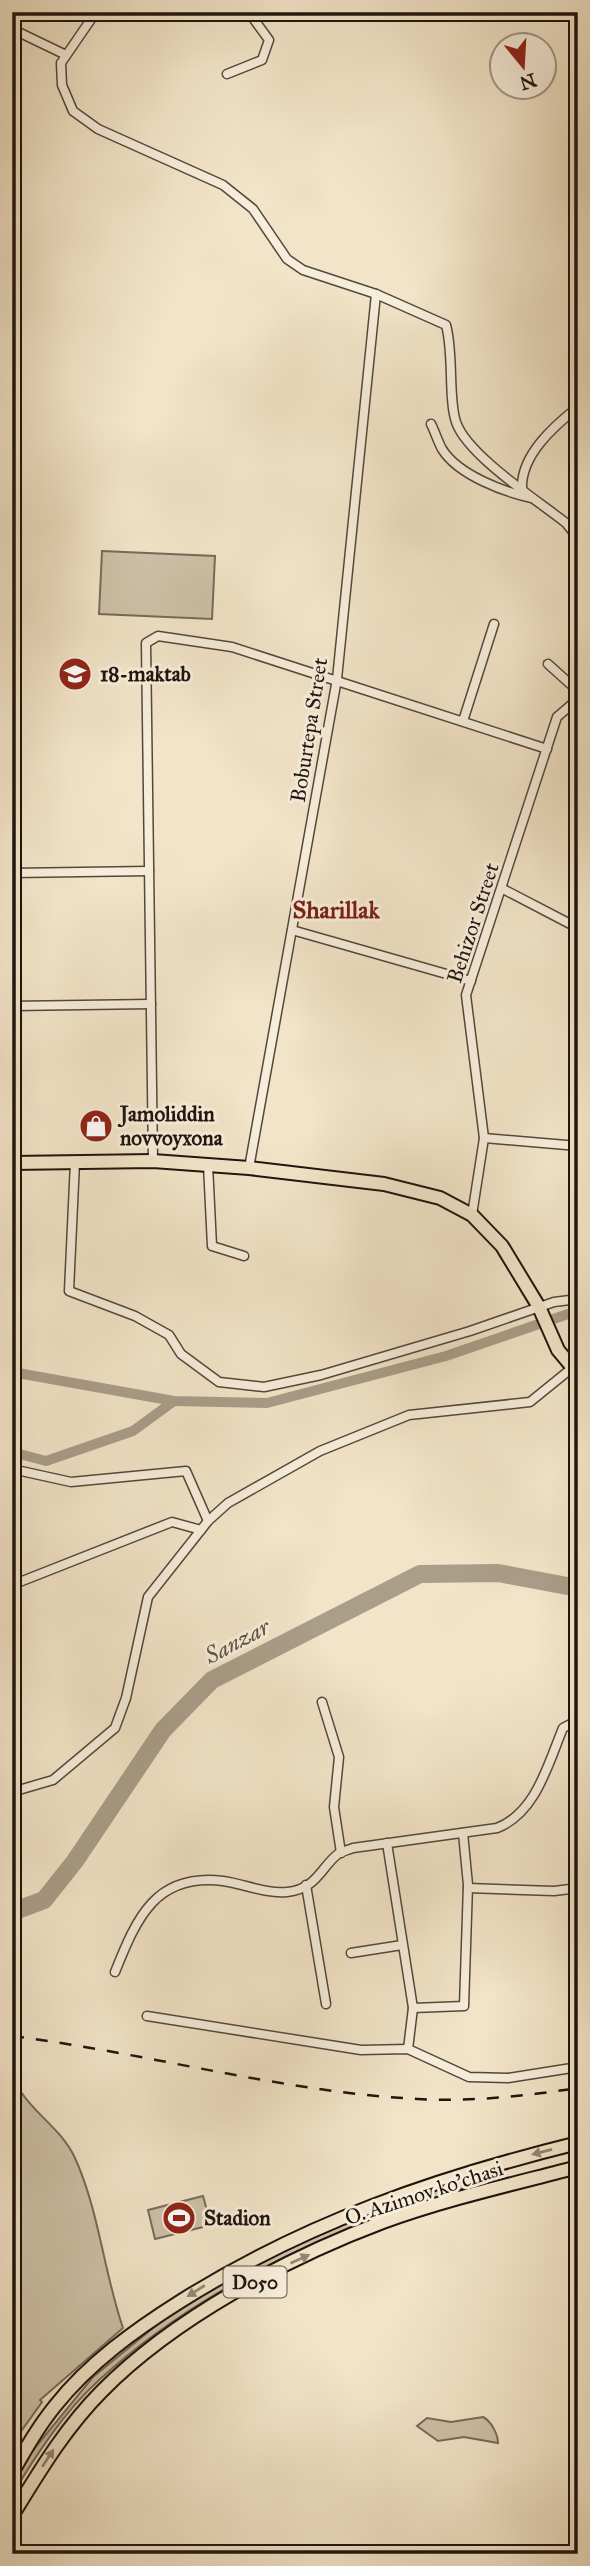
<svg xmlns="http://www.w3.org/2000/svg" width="590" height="2566" font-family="'IM FELL Great Primer',serif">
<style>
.green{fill:#cec1a8;stroke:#766a5b;stroke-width:2}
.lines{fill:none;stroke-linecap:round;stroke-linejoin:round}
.canal{stroke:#aa9d89;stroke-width:10}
.river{stroke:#aa9d89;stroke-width:18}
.street-casing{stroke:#53483c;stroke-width:11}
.primary-casing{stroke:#1e140e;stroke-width:16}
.street{stroke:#f7eddb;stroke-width:8}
.primary{stroke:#f2e4c8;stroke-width:12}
.rail{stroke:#1e140e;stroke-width:2.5;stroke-dasharray:12 12;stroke-linecap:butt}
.oneway{fill:#938674}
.labels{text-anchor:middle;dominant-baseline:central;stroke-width:6;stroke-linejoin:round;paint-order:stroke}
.shield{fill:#f7eddb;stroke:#5f554c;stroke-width:2}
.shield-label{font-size:19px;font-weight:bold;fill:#1e140e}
.poi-label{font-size:21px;font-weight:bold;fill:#1e140e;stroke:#f7eddb;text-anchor:start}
.street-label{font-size:21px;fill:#1e140e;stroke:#f7eddb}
.water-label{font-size:23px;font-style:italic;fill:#5d5245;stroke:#f7eddb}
.quarter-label{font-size:24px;font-weight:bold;fill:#7a1f14;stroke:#f7eddb}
</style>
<rect width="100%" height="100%" fill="#f2e4c8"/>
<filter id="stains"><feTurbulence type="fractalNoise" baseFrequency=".00286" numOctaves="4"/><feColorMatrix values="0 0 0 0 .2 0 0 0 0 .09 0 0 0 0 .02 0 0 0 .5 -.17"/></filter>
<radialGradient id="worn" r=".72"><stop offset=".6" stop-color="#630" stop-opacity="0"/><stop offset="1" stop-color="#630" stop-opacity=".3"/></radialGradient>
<g class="green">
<polygon points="102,551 215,556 212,619 99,614"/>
<polygon points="12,693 19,693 21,762 12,762"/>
<path d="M 12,2090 L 21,2092 C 37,2116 62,2130 75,2158 C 99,2211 104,2273 123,2328 L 40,2400 L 42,2402 L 12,2444 Z"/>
<path d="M 496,2171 L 501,2173 L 498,2178 C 354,2220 210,2278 98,2381 C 64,2412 36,2455 12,2495 L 12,2483 L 25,2460 L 93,2377 L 169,2315 L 265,2258 L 376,2208 Z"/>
<polygon points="203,2196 211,2225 155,2239 148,2210"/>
<path d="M 483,2417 C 491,2421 498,2434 498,2443 L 464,2437 L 438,2441 L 417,2426 L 427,2418 L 451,2422 Z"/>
</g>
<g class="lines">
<g class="canal">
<polyline points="12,1372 174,1401 267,1403 446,1356 568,1314 578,1314"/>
<polyline points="12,1452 46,1461 133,1431 174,1401"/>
</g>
<polyline class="river" points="12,1912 44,1900 75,1861 163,1730 212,1680 420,1574 498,1573 578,1588"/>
<defs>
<g id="street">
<path d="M 96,12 L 61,63 L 62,85 L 73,111 L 98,129 L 223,185 L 253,209 L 287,259 L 303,270 L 376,294 L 446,325 C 454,354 448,398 456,422 C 467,455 537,500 566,523 L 578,538"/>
<polyline points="12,29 66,55"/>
<polyline points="227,74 262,60 269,40 253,18 245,12"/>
<path d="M 431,424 C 435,432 438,442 442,449 C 458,475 504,492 532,498"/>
<path d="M 522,488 C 521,455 554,426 578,407"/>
<polyline points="548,664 578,691"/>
<polyline points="463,721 494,624"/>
<polyline points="12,873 149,871"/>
<polyline points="503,889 578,928"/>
<polyline points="292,930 471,981"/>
<polyline points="12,1006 151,1004"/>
<polyline points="484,1138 578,1146"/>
<polyline points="153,1161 146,643 158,636 232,647 547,749"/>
<polyline points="75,1162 69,1291 135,1316 169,1335 181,1354 219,1382 264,1387 321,1375 470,1331 554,1302 578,1299"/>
<polyline points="208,1165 212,1246 244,1256"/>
<polyline points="249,1168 337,679 376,294"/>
<polyline points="472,1215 484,1138 466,995 557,717 578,699"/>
<polyline points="12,1469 71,1482 186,1471 208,1521"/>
<polyline points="12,1585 172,1522 201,1530"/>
<polyline points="322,1702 339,1757 334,1807 341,1853"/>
<polyline points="12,1792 53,1780 115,1728 126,1698 148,1597 208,1521 228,1503 320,1451 409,1415 530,1402 572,1368"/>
<polyline points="387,1843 413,2008 464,2006 468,1885 463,1833"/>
<polyline points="306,1885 326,2004"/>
<polyline points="468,1888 554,1891 578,1888"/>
<polyline points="351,1953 402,1945"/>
<path d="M 115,1972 C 137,1917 156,1873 223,1881 C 244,1884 266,1894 287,1892 C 317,1889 321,1867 338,1854 C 342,1851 349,1850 353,1848 L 497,1828 C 536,1813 548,1764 563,1728 L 578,1720"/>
<polyline points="147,2016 361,2050 408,2049 469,2077 508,2078 578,2067"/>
<polyline points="408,2049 413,2008"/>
</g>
<g id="primary">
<polyline points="12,1163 153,1161 249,1168 384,1184 440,1198 472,1215 502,1246 539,1307 558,1350 578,1374"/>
<path d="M 12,2473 C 25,2450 38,2427 55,2406 C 89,2363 135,2330 181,2301 C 305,2223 436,2178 578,2143"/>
<path d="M 12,2516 C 39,2472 65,2428 102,2391 C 174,2318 287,2258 383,2222 C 446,2199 513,2184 578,2167"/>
</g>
</defs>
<use href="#street" class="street-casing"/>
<use href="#primary" class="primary-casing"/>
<use href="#street" class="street"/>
<use href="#primary" class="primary"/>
<path class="rail" d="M 12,2036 C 148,2053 282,2092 418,2099 C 471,2102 525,2096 578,2088"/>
</g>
<defs><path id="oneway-solid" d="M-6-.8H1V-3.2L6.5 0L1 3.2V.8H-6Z" transform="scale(1.75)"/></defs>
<g class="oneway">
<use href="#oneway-solid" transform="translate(542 2152) rotate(166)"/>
<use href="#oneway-solid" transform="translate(300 2259) rotate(-24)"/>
<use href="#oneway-solid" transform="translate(196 2291) rotate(148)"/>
<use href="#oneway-solid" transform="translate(48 2458) rotate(-57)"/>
</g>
<defs>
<symbol id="school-disc" viewBox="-11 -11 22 22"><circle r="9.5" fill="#8f2418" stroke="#f7eddb"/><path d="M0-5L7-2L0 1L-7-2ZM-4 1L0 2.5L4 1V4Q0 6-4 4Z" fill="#fff"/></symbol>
<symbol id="shop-disc" viewBox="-11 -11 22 22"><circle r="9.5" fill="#8f2418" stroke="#f7eddb"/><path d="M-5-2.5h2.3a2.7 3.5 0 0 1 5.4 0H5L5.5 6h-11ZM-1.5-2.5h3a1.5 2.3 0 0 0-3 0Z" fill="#fff"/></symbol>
<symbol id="stadium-disc" viewBox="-11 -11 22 22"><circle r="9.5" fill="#8f2418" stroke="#f7eddb"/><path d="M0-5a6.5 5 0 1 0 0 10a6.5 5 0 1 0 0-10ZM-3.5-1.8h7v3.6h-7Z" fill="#fff"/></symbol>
</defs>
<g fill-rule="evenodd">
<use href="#school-disc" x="56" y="655" width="38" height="38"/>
<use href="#shop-disc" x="77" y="1107" width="38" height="38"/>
<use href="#stadium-disc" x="160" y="2199" width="38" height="38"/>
</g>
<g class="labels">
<rect class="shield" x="223.5" y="2266.5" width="63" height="31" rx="5"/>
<g class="shield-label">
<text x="255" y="2282">D050</text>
</g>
<g class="poi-label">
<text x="100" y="674">18-maktab</text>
<text x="120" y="1114">Jamoliddin<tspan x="120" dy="24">novvoyxona</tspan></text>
<text x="204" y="2218">Stadion</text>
</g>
<g class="street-label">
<text transform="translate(309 730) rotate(-81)">Boburtepa Street</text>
<text transform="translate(473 923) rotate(-72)">Behizor Street</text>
<text transform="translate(424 2193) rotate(-18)">O. Azimov ko'chasi</text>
</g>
<g class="water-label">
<text transform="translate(237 1641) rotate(-28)">Sanzar</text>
</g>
<g class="quarter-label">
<text x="336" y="910">Sharillak</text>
</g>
</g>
<rect width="590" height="2566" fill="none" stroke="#f2e4c8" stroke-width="42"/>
<rect x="14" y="14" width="562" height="2538" fill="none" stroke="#1e140e" stroke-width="3.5"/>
<rect x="21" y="21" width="548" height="2524" fill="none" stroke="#1e140e" stroke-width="2"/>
<g transform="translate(523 66) rotate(162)"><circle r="33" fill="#f7eddb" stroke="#a09689" stroke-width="2"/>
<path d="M0-5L12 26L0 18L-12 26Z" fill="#8f2418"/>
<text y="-10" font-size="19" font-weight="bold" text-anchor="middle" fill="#1e140e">N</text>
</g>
<rect width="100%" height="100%" filter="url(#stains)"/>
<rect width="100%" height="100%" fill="url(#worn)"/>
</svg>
